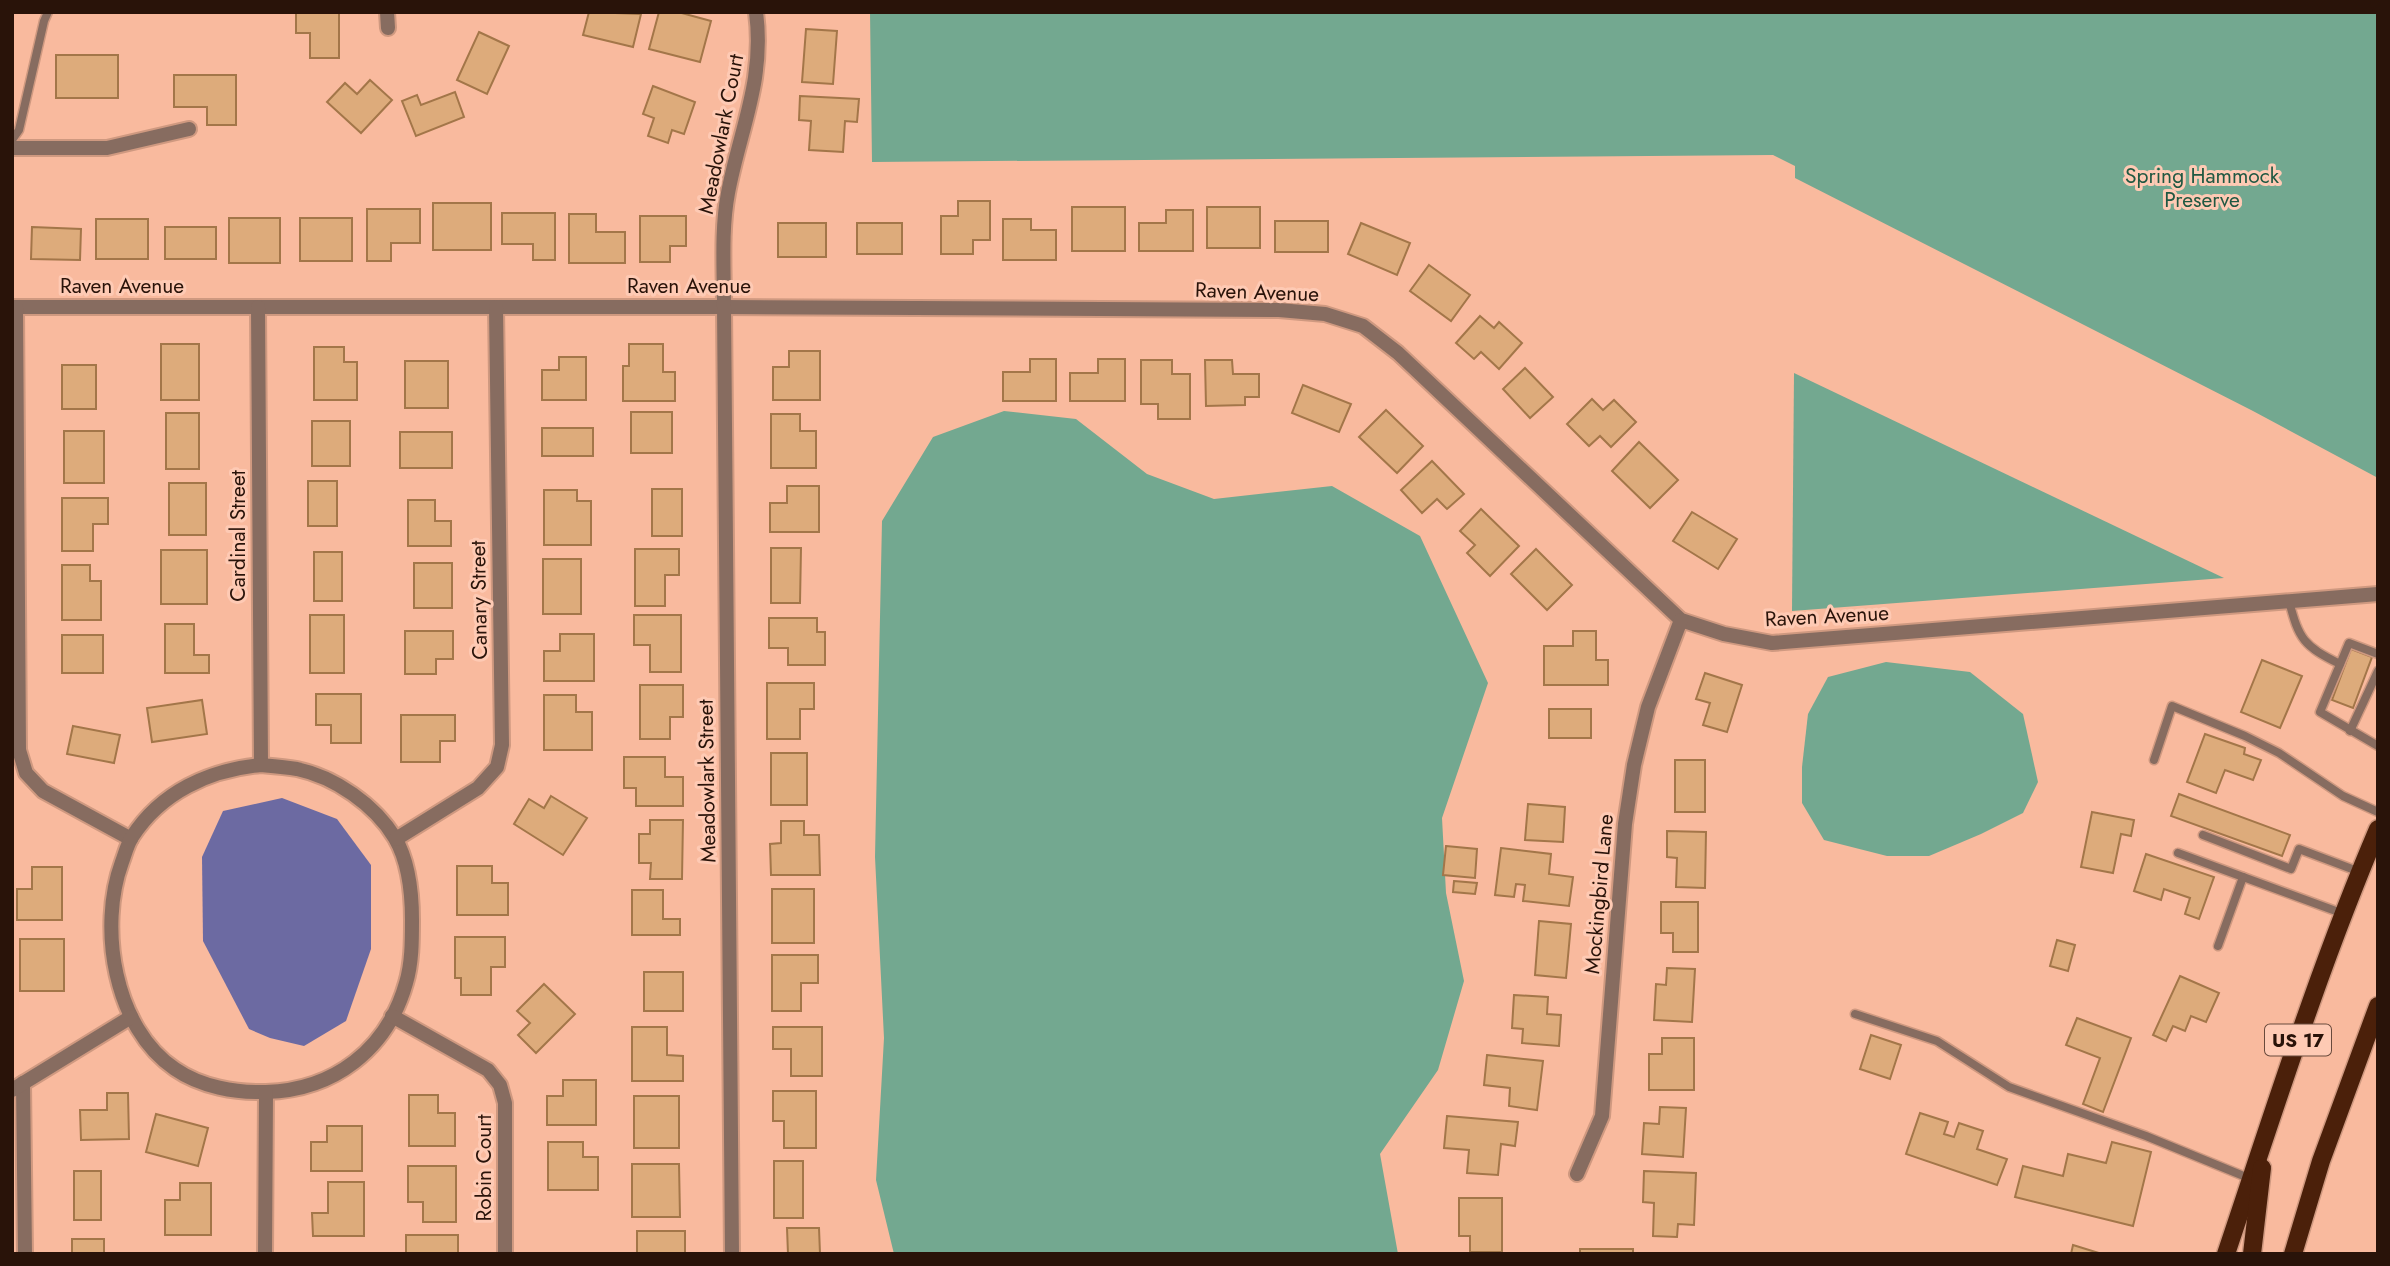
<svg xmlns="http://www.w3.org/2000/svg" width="2390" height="1266" font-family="Jost,sans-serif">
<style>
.green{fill:#73a890}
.water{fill:#6c6aa2}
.building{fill:#ddab7b;stroke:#a37649;stroke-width:2}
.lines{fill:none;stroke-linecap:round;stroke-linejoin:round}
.lane-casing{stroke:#cf9980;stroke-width:11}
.street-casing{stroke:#cf9980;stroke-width:18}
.primary-casing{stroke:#cf9980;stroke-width:21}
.lane{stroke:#876c60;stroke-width:8}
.street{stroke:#876c60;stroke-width:14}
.primary{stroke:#4b200a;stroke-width:18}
.labels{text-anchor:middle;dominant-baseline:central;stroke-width:6;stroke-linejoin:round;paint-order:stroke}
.shield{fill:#fecab4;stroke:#694a3c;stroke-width:2}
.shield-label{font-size:19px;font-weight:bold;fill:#291309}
.street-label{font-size:21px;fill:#291309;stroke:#fecab4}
.park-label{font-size:21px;fill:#205842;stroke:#fecab4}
</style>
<rect width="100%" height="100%" fill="#f9ba9e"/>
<g class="green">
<polygon points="870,12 2378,12 2378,478 2253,411 1795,178 1795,166 1773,155 872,162"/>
<polygon points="1794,373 2224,578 1792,611"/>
<polygon points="1004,411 1076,419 1147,474 1214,499 1332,486 1420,536 1488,683 1442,818 1446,893 1464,981 1438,1070 1380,1154 1398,1254 894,1254 876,1180 884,1038 875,857 882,521 933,437"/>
<polygon points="1886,662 1970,672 2023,714 2038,782 2023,813 1981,834 1929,856 1887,856 1824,840 1802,803 1802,767 1808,714 1828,677"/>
</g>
<polygon class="water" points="282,798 337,819 371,865 371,949 346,1021 304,1046 270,1038 249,1029 203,941 202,857 223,811"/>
<g class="building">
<polygon points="296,12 339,12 339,58 310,58 310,33 296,33"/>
<polygon points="589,12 641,14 633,47 583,35"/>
<polygon points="659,12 678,12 711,21 700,62 649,49"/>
<polygon points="806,29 837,31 833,84 802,82"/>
<polygon points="479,32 509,46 487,94 457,80"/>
<rect x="56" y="55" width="62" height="43"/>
<polygon points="174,75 236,75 236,125 207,125 207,107 174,107"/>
<polygon points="370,80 392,100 361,133 327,102 345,83 357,94"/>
<polygon points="653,86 695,102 684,134 672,130 668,143 648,136 654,118 643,114"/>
<polygon points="455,92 464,117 416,136 402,101 417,95 421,105"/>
<polygon points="800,96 859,99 857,122 845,121 843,152 809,150 811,121 799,120"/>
<polygon points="958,201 990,201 990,240 973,240 973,254 941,254 941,216 958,216"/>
<rect x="433" y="203" width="58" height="47"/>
<rect x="1072" y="207" width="53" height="44"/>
<rect x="1207" y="207" width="53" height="41"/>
<polygon points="367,209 420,209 420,243 391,243 391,261 367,261"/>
<polygon points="1166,210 1193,210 1193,251 1139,251 1139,223 1166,223"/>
<polygon points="502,213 555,213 555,260 533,260 533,244 502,244"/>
<polygon points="569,214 596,214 596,232 625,232 625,263 569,263"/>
<polygon points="640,216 686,216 686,246 670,246 670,262 640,262"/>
<rect x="229" y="218" width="51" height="45"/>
<rect x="300" y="218" width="52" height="43"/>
<rect x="96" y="219" width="52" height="40"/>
<polygon points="1003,219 1031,219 1031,230 1056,230 1056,260 1003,260"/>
<rect x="1275" y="221" width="53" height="31"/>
<rect x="778" y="223" width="48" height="34"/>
<rect x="857" y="223" width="45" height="31"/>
<polygon points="1361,223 1410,243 1397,275 1348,254"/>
<polygon points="32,227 81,229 80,260 31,259"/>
<rect x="165" y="227" width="51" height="32"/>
<polygon points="1429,265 1470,295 1451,321 1410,291"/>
<polygon points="1480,316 1494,328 1499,322 1522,343 1499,369 1481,352 1474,359 1456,343"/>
<rect x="161" y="344" width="38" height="56"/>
<polygon points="629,344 663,344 663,372 675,372 675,401 623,401 623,366 629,366"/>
<polygon points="314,347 344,347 344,362 357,362 357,400 314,400"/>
<polygon points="789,351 820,351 820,400 773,400 773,367 789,367"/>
<polygon points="559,357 586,357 586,400 542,400 542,370 559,370"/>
<polygon points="1030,359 1056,359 1056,401 1003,401 1003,372 1030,372"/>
<polygon points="1098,359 1125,359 1125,401 1070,401 1070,373 1098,373"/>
<polygon points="1141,360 1172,360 1172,374 1190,374 1190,419 1158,419 1158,404 1141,404"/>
<polygon points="1205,360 1232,360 1233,374 1259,374 1259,397 1245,397 1245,405 1206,406"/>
<rect x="405" y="361" width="43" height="47"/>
<rect x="62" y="365" width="34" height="44"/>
<polygon points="1525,368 1553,397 1530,418 1503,389"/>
<polygon points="1303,385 1351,404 1339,432 1292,413"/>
<polygon points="1592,399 1603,410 1614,400 1636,422 1611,447 1600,436 1589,446 1567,424"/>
<polygon points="1386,410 1423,446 1397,473 1359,437"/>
<rect x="631" y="412" width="41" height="41"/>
<rect x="166" y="413" width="33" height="56"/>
<polygon points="771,414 800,414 800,431 816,431 816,468 771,468"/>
<rect x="312" y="421" width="38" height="45"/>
<rect x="542" y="428" width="51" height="28"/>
<rect x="64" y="431" width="40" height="52"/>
<rect x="400" y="432" width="52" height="36"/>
<polygon points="1639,442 1678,480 1650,508 1612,471"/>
<polygon points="1432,461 1464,494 1447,509 1437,499 1422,513 1401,490"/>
<rect x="308" y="481" width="29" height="45"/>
<rect x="169" y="483" width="37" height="52"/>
<polygon points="787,486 819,486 819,532 770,532 770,503 787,503"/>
<rect x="652" y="489" width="30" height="47"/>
<polygon points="544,490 577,490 577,501 591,501 591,545 544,545"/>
<polygon points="62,498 108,498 108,524 93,524 93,551 62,551"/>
<polygon points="408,500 435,500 435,521 451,521 451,546 408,546"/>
<polygon points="1481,509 1519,546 1490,576 1467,553 1475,545 1460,531"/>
<polygon points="1692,512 1737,539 1718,569 1673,541"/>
<polygon points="771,548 801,548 800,603 771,603"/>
<polygon points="635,549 679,549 679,575 665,575 665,606 635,606"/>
<polygon points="1536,549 1572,585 1547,610 1511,574"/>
<rect x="161" y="550" width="46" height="54"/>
<rect x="314" y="552" width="28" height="49"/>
<rect x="543" y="559" width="38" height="55"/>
<rect x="414" y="563" width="38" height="45"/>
<polygon points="62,565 90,565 90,581 101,581 101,620 62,620"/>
<rect x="310" y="615" width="34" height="58"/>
<polygon points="634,615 681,615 681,672 650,672 650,645 634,645"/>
<polygon points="769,618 817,618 817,632 825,632 825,665 788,665 788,648 769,648"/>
<polygon points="165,624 194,624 194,655 209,655 209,673 165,673"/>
<polygon points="405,631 453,631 453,659 436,659 436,674 405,674"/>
<polygon points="1573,631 1596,631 1596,660 1608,660 1608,685 1544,685 1544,646 1573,646"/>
<polygon points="560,634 594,634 594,681 544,681 544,651 560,651"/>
<rect x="62" y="635" width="41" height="38"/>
<polygon points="2351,649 2372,657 2353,708 2332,700"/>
<polygon points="2262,660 2302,676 2280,728 2241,712"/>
<polygon points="1705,673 1742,685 1727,732 1703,725 1710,703 1696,699"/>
<polygon points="767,683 814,683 814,709 800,709 800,739 767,739"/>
<polygon points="640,685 683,685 683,717 670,717 670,739 640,739"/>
<polygon points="316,694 361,694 361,743 331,743 331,725 316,725"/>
<polygon points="544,695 576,695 576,712 592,712 592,750 544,750"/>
<polygon points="202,700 207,734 152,742 147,708"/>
<rect x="1549" y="709" width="42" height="29"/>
<polygon points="401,715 455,715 455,741 440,741 440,762 401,762"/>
<polygon points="73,726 120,735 114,763 67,754"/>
<polygon points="2205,734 2245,748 2244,754 2261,760 2253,780 2225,770 2216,793 2187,782"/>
<rect x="771" y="753" width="36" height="52"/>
<polygon points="624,757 665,757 665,777 683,777 683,806 636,806 636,788 624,788"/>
<rect x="1675" y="760" width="30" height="52"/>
<polygon points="2179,794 2290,835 2282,856 2171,816"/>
<polygon points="551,796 587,818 563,855 514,824 529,799 544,808"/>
<polygon points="1528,804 1565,807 1563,842 1525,840"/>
<polygon points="2092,812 2134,820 2131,836 2121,834 2113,873 2081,867"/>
<polygon points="650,820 683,820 682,879 650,879 651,863 639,863 639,834 650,834"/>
<polygon points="781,821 804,821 804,835 819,835 820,875 771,875 770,844 781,843"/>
<polygon points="1667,831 1706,832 1705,888 1676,887 1677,858 1667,857"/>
<polygon points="1446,846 1477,849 1475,878 1443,875"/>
<polygon points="1501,848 1551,854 1549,874 1573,877 1569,906 1523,901 1525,885 1516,884 1514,897 1495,895"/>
<polygon points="2146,854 2214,877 2199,919 2185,914 2190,898 2164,889 2161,900 2134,891"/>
<polygon points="457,866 492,866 492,883 508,883 508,915 457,915"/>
<polygon points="32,867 62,867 62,920 17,920 17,889 32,889"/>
<polygon points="1454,881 1477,883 1475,894 1453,892"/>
<rect x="772" y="889" width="42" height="54"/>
<polygon points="632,890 663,890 663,919 680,919 680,935 632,935"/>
<polygon points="1661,902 1698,902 1698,952 1673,952 1673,933 1661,933"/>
<polygon points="1539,921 1571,924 1566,978 1535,975"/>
<polygon points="455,937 505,937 505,967 491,967 491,995 461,995 461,978 455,978"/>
<rect x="20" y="939" width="44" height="52"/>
<polygon points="2057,940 2075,945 2068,971 2050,966"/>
<polygon points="772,955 818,955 818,983 801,983 801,1011 772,1011"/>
<polygon points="1667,968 1695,969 1692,1022 1654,1020 1656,984 1666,985"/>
<rect x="644" y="972" width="39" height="39"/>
<polygon points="2180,976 2219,993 2206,1022 2191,1016 2185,1031 2173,1026 2166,1041 2153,1035"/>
<polygon points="544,984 575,1014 536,1053 518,1035 530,1023 517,1011"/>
<polygon points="1514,995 1548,997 1547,1014 1561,1015 1559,1046 1522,1043 1523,1029 1512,1028"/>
<polygon points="2077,1018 2131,1038 2103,1112 2083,1104 2100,1058 2066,1045"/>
<polygon points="632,1027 667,1027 667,1055 683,1056 683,1081 632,1081"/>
<polygon points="773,1027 822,1027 822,1076 791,1076 791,1049 773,1049"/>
<polygon points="1871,1035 1901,1045 1890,1079 1860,1069"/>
<polygon points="1662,1038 1694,1038 1694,1090 1649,1090 1649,1054 1662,1054"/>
<polygon points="1487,1055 1543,1061 1537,1110 1509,1106 1510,1088 1484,1085"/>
<polygon points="563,1080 596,1080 596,1125 547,1125 547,1096 563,1096"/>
<polygon points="773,1091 816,1091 816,1148 784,1148 784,1121 773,1121"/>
<polygon points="107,1093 128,1093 129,1139 81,1140 80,1110 107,1110"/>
<polygon points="409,1095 438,1095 438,1113 455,1113 455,1146 409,1146"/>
<rect x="634" y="1096" width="45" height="52"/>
<polygon points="1660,1107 1686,1108 1683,1157 1642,1154 1644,1123 1659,1124"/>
<polygon points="1920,1113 1948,1122 1944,1134 1954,1137 1959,1123 1983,1131 1977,1149 2007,1159 1997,1185 1906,1154"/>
<polygon points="156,1114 208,1128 198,1166 146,1152"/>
<polygon points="1447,1116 1518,1122 1515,1146 1501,1144 1498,1175 1467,1173 1469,1150 1444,1148"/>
<polygon points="327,1126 362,1126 362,1171 311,1171 311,1142 327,1142"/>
<polygon points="548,1142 583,1142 583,1157 598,1157 598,1190 548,1190"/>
<polygon points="2112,1142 2151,1152 2133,1226 2015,1197 2023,1166 2063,1176 2068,1154 2106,1163"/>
<rect x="774" y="1161" width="29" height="57"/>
<polygon points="632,1164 679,1164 680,1217 632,1217"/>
<polygon points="408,1166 456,1166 456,1222 423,1222 423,1202 408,1202"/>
<rect x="74" y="1171" width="27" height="49"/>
<polygon points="1644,1171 1696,1173 1694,1225 1678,1224 1677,1237 1653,1236 1654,1203 1643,1202"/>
<polygon points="328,1182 364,1182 364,1236 313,1236 312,1213 328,1213"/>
<polygon points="180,1183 211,1183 211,1235 165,1235 165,1200 180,1200"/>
<polygon points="1459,1198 1502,1198 1502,1252 1470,1252 1470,1236 1459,1236"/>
<polygon points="787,1228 819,1228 820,1254 788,1254"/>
<rect x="637" y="1231" width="48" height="23"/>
<rect x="406" y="1235" width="52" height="19"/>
<rect x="72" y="1239" width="32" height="15"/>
<polygon points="2073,1245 2102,1254 2071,1254"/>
<rect x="1580" y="1249" width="53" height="5"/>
</g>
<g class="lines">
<defs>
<g id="lane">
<polyline points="12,140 19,130 44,21 48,12"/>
<path d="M 2289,601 C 2299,640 2304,646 2340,664"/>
<polyline points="2378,654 2349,643 2320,712 2378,746"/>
<polyline points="2350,731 2378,671"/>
<polyline points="2154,760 2172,706 2245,736 2279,753 2343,796 2378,812"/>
<polyline points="2203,835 2291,869 2299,849 2360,872"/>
<polyline points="2178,853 2344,914"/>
<polyline points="2218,946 2243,877"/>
<polyline points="1855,1014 1937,1041 2009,1087 2146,1136 2251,1179"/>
</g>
<g id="street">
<polyline points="387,12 388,28"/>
<polyline points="12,148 107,148 189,129"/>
<polyline points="12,307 724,307 1279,310 1325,314 1363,326 1398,353 1681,620 1724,634 1772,643 2378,594"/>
<polyline points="16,307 19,750 26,773 43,791 131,839"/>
<polyline points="258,307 261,765"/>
<path d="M 261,765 C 273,766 286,767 297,769 C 335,777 375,805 395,838 C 409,862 412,893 412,920 C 412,941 412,963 406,983 C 387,1050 334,1090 266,1092 C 236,1093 201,1087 175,1069 C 114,1028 98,927 122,862 C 125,854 127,845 132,837 C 161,792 209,770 261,765 Z"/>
<polyline points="396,839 478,788 497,767 502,745 496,307"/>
<polyline points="392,1016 488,1070 500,1085 505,1103 505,1254"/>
<polyline points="23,1083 25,1254"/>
<polyline points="12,1090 131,1017"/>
<polyline points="1577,1174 1602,1116 1625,824 1634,765 1648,707 1681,620"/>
<polyline points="265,1254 266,1092"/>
<path d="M 732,1254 L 724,307 C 724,269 721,230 728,193 C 740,129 765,80 756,12"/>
</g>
<g id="primary">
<path d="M 2226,1254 C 2274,1111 2319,967 2378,829"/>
<polyline points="2252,1254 2262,1168"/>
<polyline points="2293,1254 2321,1161 2378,1006"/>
</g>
</defs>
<use href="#lane" class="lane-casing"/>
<use href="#street" class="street-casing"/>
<use href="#primary" class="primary-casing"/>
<use href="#lane" class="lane"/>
<use href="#street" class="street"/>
<use href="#primary" class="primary"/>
</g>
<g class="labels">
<rect class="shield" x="2265" y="1024.5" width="66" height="31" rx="5"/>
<g class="shield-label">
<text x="2298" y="1040">US 17</text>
</g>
<g class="street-label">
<text transform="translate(721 134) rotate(-79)">Meadowlark Court</text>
<text x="122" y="286">Raven Avenue</text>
<text x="689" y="286">Raven Avenue</text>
<text transform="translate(1257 292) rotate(2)">Raven Avenue</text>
<text transform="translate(238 536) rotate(-90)">Cardinal Street</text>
<text transform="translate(479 600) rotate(-91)">Canary Street</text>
<text transform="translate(1827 616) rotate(-3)">Raven Avenue</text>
<text transform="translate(707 781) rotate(-91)">Meadowlark Street</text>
<text transform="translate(1599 894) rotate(-85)">Mockingbird Lane</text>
<text transform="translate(484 1168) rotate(-90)">Robin Court</text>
</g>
<g class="park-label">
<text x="2202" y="176">Spring Hammock<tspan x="2202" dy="24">Preserve</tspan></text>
</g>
</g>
<rect width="2390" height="1266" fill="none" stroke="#291309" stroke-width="28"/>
</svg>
